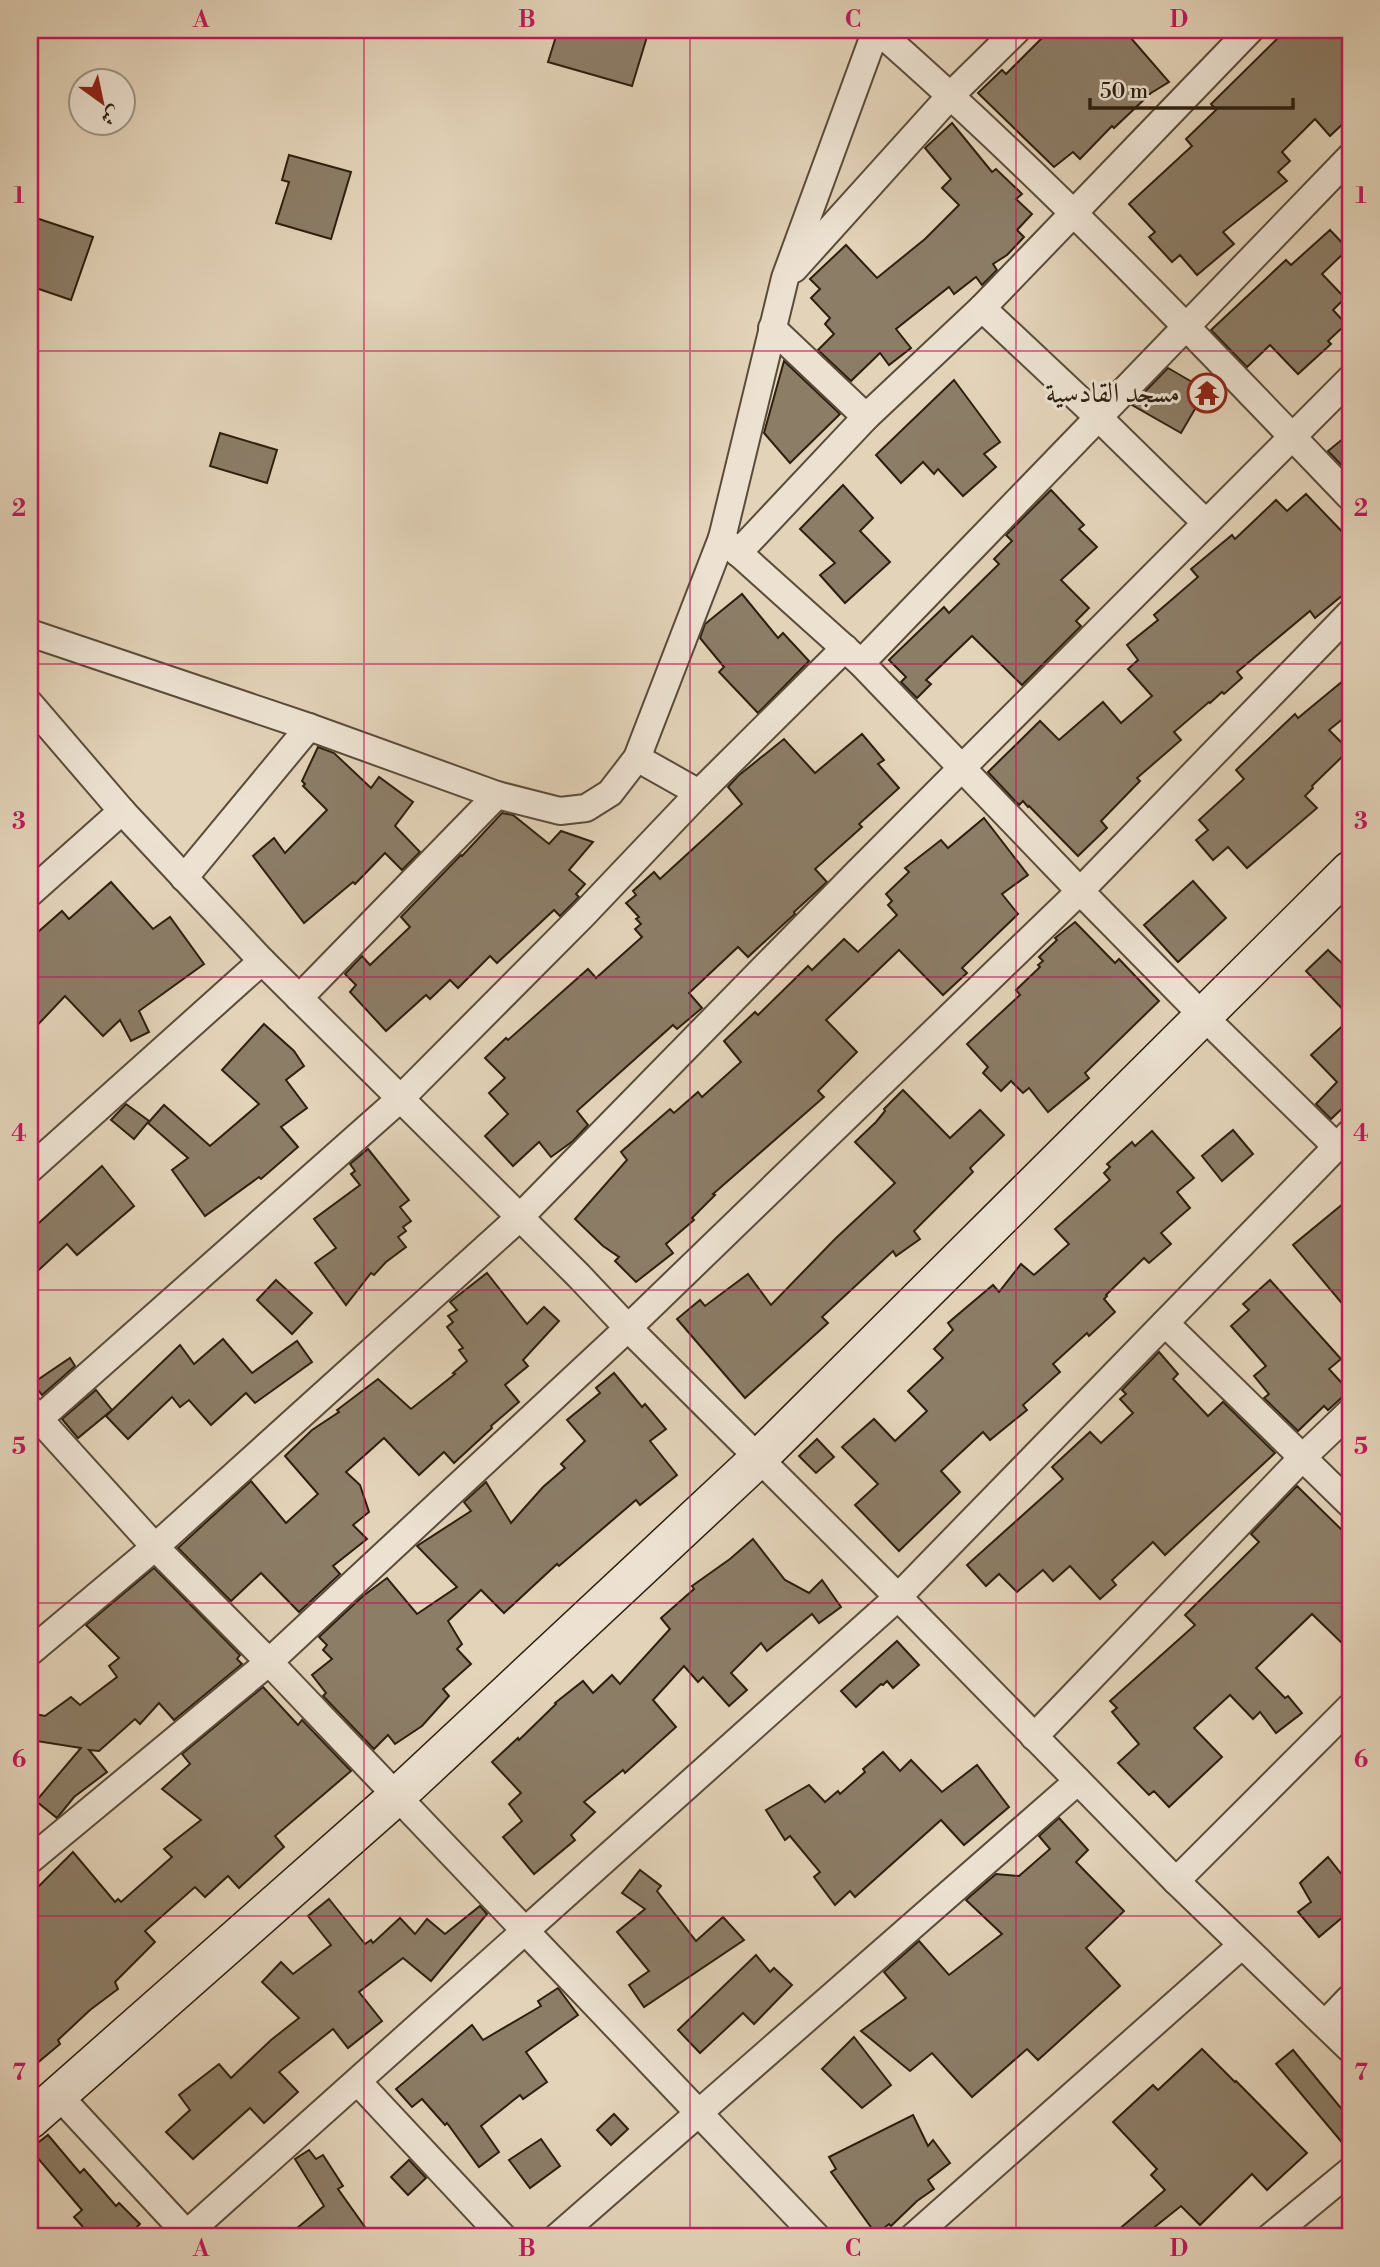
<svg xmlns="http://www.w3.org/2000/svg" width="1380" height="2267" font-family="'Libre Bodoni',Amiri,serif">
<style>
.building{fill:#8c7d67;stroke:#2d1f0f;stroke-width:2}
.lines{fill:none;stroke-linecap:round;stroke-linejoin:round}
.street-casing{stroke:#5a4c3a;stroke-width:30}
.secondary-casing{stroke:#2d1f0f;stroke-width:40}
.street{stroke:#ede2d2;stroke-width:26}
.secondary{stroke:#ede2d2;stroke-width:37}
.grid{fill:none;stroke:#c2185b;stroke-width:2;stroke-opacity:0.55}
.labels{text-anchor:middle;dominant-baseline:central;stroke-width:6;stroke-linejoin:round;paint-order:stroke}
.poi-label{font-size:28px;fill:#2d1f0f;stroke:#ede2d2;text-anchor:end}
.neatline{fill:none;stroke:#c2185b;stroke-width:2.5}
.grid-label{font-size:23px;text-anchor:middle;font-weight:bold;fill:#c2185b}
</style>
<rect width="100%" height="100%" fill="#e3d3b9"/>
<filter id="stains"><feTurbulence type="fractalNoise" baseFrequency=".00286" numOctaves="4"/><feColorMatrix values="0 0 0 0 .2 0 0 0 0 .09 0 0 0 0 .02 0 0 0 .5 -.17"/></filter>
<radialGradient id="worn" r=".72"><stop offset=".6" stop-color="#630" stop-opacity="0"/><stop offset="1" stop-color="#630" stop-opacity=".3"/></radialGradient>
<g class="building">
<polygon points="558,30 649,30 632,86 548,62"/>
<polygon points="1050,30 1124,30 1169,82 1151,93 1114,128 1112,126 1080,159 1073,152 1054,167 978,93 1002,70 1006,74"/>
<polygon points="1286,30 1350,30 1350,117 1330,136 1315,119 1282,152 1290,161 1278,172 1287,181 1223,232 1234,244 1197,275 1180,255 1172,262 1149,237 1155,232 1129,204 1192,146 1186,139 1216,110 1211,104"/>
<polygon points="952,123 992,172 996,169 1022,194 1016,199 1032,214 1017,230 1024,237 1007,255 993,264 997,270 982,285 976,277 954,294 949,287 896,329 911,348 889,365 880,353 851,381 818,350 834,334 825,324 830,318 811,298 820,289 810,279 846,245 877,278 925,239 959,205 942,188 951,179 925,148"/>
<polygon points="289,155 351,172 331,239 276,223 289,182 282,180"/>
<polygon points="30,216 93,237 71,300 30,286"/>
<polygon points="1330,230 1348,249 1322,274 1345,298 1333,310 1346,324 1328,341 1331,344 1298,374 1270,345 1247,367 1211,330 1286,260 1291,265"/>
<polygon points="784,361 840,414 790,463 764,433"/>
<polygon points="1168,368 1206,390 1181,433 1132,405"/>
<polygon points="954,380 1000,442 984,454 996,467 963,496 938,469 934,474 923,462 901,483 876,455"/>
<polygon points="220,433 277,450 267,483 210,466"/>
<polygon points="1350,433 1350,474 1328,451"/>
<polygon points="843,485 873,518 860,531 890,562 845,603 820,575 835,563 800,529"/>
<polygon points="1051,490 1084,525 1079,529 1097,547 1061,580 1089,608 1076,621 1081,626 1022,685 972,636 926,680 931,684 917,698 901,682 906,677 889,660 944,607 949,613 999,564 994,559 1012,541 1006,535"/>
<polygon points="1306,494 1350,540 1350,589 1315,618 1310,611 1237,672 1242,678 1224,694 1222,692 1210,703 1209,702 1174,732 1181,740 1137,778 1140,781 1101,821 1107,828 1078,856 1029,806 1028,807 1023,801 1019,805 988,772 1040,721 1059,740 1103,702 1121,723 1152,696 1128,669 1138,660 1127,645 1158,620 1154,615 1198,577 1191,569 1232,535 1235,539 1276,500 1287,511"/>
<polygon points="742,594 778,638 783,633 809,661 758,713 719,672 724,667 700,638 705,624"/>
<polygon points="1350,675 1350,713 1329,730 1349,750 1312,786 1313,788 1305,796 1317,808 1247,868 1228,847 1213,860 1196,840 1208,830 1199,820 1244,779 1236,770 1295,714 1298,718"/>
<polygon points="862,734 884,760 878,764 899,788 859,824 862,827 815,869 827,882 794,912 795,914 787,921 748,957 738,947 689,993 702,1008 677,1029 673,1025 577,1111 588,1125 573,1141 551,1157 539,1142 513,1166 485,1136 508,1114 489,1093 505,1078 485,1058 506,1038 508,1040 588,969 596,978 642,937 635,929 641,924 636,919 639,917 626,903 636,895 633,891 654,872 660,879 742,804 728,787 738,776 784,739 815,773"/>
<polygon points="318,747 334,753 371,788 379,777 413,802 395,826 420,852 402,870 385,853 355,884 353,882 304,923 253,856 274,838 285,853 327,810 303,786 305,784 302,781"/>
<polygon points="502,813 513,815 549,844 561,831 593,842 569,870 585,884 576,894 579,897 560,916 554,910 497,963 490,956 458,988 450,980 430,999 426,995 386,1031 350,992 356,985 345,974 362,956 370,965 410,927 401,917 461,855 462,856"/>
<polygon points="984,818 1028,875 1002,894 1018,914 962,968 967,973 943,995 899,950 826,1020 857,1052 818,1091 824,1097 713,1194 715,1195 692,1218 694,1220 666,1244 673,1253 636,1282 615,1261 619,1257 603,1246 575,1219 627,1160 621,1152 670,1109 674,1113 698,1092 702,1097 741,1062 724,1041 755,1012 758,1015 808,966 812,970 844,939 858,952 897,915 888,905 892,901 886,894 909,872 905,868 941,840 948,848"/>
<polygon points="1193,881 1226,918 1178,962 1144,925"/>
<polygon points="111,882 153,929 170,917 204,964 139,1011 149,1032 131,1041 120,1020 103,1036 65,996 30,1033 30,939 62,911 69,919"/>
<polygon points="1075,922 1115,963 1119,959 1159,1001 1085,1073 1089,1078 1048,1112 1029,1088 1023,1093 1011,1081 1001,1091 983,1073 988,1067 967,1044 1020,995 1016,990 1040,967 1038,965 1043,961 1039,957 1057,940 1055,938"/>
<polygon points="1328,950 1350,971 1350,1017 1306,971"/>
<polygon points="1350,1019 1350,1101 1331,1119 1316,1104 1337,1082 1311,1055"/>
<polygon points="264,1024 294,1051 304,1066 286,1080 307,1108 281,1127 298,1147 261,1179 259,1177 205,1216 172,1170 188,1158 148,1123 164,1105 210,1146 259,1104 222,1070"/>
<polygon points="903,1090 950,1138 980,1110 1004,1135 970,1168 973,1172 914,1231 920,1239 896,1256 893,1251 822,1317 828,1323 745,1398 677,1319 700,1300 705,1306 748,1274 771,1305 835,1239 895,1183 855,1142 876,1122 885,1111 884,1109"/>
<polygon points="126,1104 149,1121 134,1139 111,1120"/>
<polygon points="1233,1130 1253,1154 1222,1181 1202,1156"/>
<polygon points="1152,1131 1194,1178 1177,1192 1190,1208 1161,1233 1171,1244 1149,1263 1144,1258 1106,1295 1107,1296 1104,1299 1115,1312 1089,1336 1087,1333 1053,1364 1060,1372 1023,1405 1027,1410 990,1440 983,1432 941,1471 960,1492 899,1551 855,1505 878,1484 842,1447 874,1419 895,1441 927,1411 908,1391 943,1358 934,1349 953,1330 948,1323 993,1285 999,1292 1021,1264 1034,1275 1069,1244 1055,1229 1110,1180 1104,1173 1110,1167 1107,1164 1132,1142 1135,1146"/>
<polygon points="368,1149 409,1200 400,1207 411,1221 403,1227 406,1231 398,1237 406,1247 386,1262 374,1275 371,1273 346,1305 315,1263 336,1248 314,1219 360,1185 351,1174 355,1171 350,1164"/>
<polygon points="102,1166 134,1206 77,1255 67,1244 30,1278 30,1231"/>
<polygon points="1350,1198 1350,1313 1293,1245"/>
<polygon points="487,1273 527,1324 544,1307 559,1321 523,1360 528,1366 505,1385 519,1402 491,1426 492,1428 454,1463 444,1452 419,1475 384,1438 346,1472 360,1485 369,1512 353,1525 367,1539 333,1566 340,1574 299,1612 261,1573 231,1601 178,1548 251,1481 286,1523 318,1494 285,1456 312,1430 339,1412 337,1410 378,1379 411,1409 455,1374 453,1373 467,1361 459,1350 463,1348 447,1327 453,1322 448,1316 457,1310 450,1302"/>
<polygon points="276,1280 312,1313 292,1334 257,1300"/>
<polygon points="1270,1280 1341,1359 1329,1369 1349,1391 1328,1410 1324,1406 1298,1431 1264,1398 1269,1394 1254,1376 1266,1366 1231,1326 1249,1310 1243,1304"/>
<polygon points="223,1339 252,1373 297,1341 312,1362 255,1403 246,1393 211,1425 189,1400 180,1407 172,1397 128,1439 106,1416 180,1345 194,1364"/>
<polygon points="1159,1352 1178,1374 1173,1379 1208,1416 1223,1402 1275,1453 1165,1555 1153,1542 1112,1580 1116,1585 1100,1599 1070,1566 1053,1581 1043,1570 1017,1592 999,1574 986,1586 967,1565 1063,1479 1052,1467 1090,1432 1101,1443 1133,1413 1120,1399 1126,1394 1122,1390"/>
<polygon points="70,1358 75,1366 42,1395 33,1383"/>
<polygon points="614,1373 642,1407 645,1404 666,1429 650,1441 677,1475 640,1505 636,1500 559,1566 557,1564 504,1613 481,1590 448,1621 462,1644 457,1649 471,1664 443,1689 449,1696 422,1726 395,1744 388,1735 374,1749 323,1696 326,1693 312,1675 332,1659 323,1650 327,1645 319,1637 363,1596 387,1578 417,1614 457,1587 417,1546 471,1511 464,1502 486,1482 511,1523 543,1487 565,1468 561,1464 585,1441 567,1420 600,1393 596,1388"/>
<polygon points="96,1390 112,1410 78,1438 62,1419"/>
<polygon points="817,1439 834,1457 816,1473 799,1456"/>
<polygon points="1297,1486 1350,1538 1350,1651 1312,1614 1256,1668 1285,1698 1288,1696 1302,1713 1276,1733 1260,1712 1253,1719 1230,1695 1194,1728 1222,1757 1169,1807 1154,1791 1149,1795 1118,1763 1139,1744 1112,1712 1117,1708 1110,1701 1195,1625 1185,1615 1259,1542 1251,1534"/>
<polygon points="753,1539 785,1580 809,1593 822,1580 841,1607 819,1623 812,1614 767,1651 761,1643 731,1673 747,1690 729,1706 703,1677 698,1682 684,1666 653,1700 676,1727 625,1773 623,1770 584,1802 595,1812 571,1835 575,1840 534,1874 503,1837 522,1821 509,1804 521,1793 492,1762 518,1738 519,1740 556,1704 555,1703 583,1681 593,1693 612,1675 620,1684 670,1629 661,1618 694,1589 692,1586 730,1559"/>
<polygon points="154,1568 240,1655 237,1659 242,1664 174,1720 159,1703 140,1724 135,1719 99,1751 89,1750 107,1772 74,1797 57,1818 36,1801 81,1748 30,1740 30,1713 45,1716 71,1697 80,1705 117,1677 109,1666 119,1658 86,1625"/>
<polygon points="897,1641 919,1665 893,1688 887,1681 883,1685 881,1684 856,1707 841,1691"/>
<polygon points="263,1687 298,1725 302,1720 351,1771 275,1836 284,1847 239,1888 228,1876 205,1897 195,1887 145,1931 155,1942 115,1982 118,1989 90,2010 58,2040 60,2044 30,2069 30,1895 73,1852 115,1902 118,1899 121,1902 172,1857 164,1849 201,1820 162,1789 190,1764 182,1754"/>
<polygon points="883,1752 900,1771 911,1760 942,1792 977,1765 1009,1807 964,1845 941,1820 855,1897 850,1891 835,1905 814,1877 820,1872 790,1836 785,1840 766,1810 809,1785 825,1802 838,1791 840,1794 865,1772 863,1769"/>
<polygon points="1059,1818 1088,1850 1076,1862 1124,1911 1086,1948 1120,1986 1038,2060 1027,2049 972,2097 932,2053 910,2071 861,2031 906,1998 884,1972 919,1941 949,1975 1002,1934 966,1900 996,1874 1019,1876 1050,1849 1039,1836"/>
<polygon points="1328,1857 1350,1885 1350,1911 1319,1937 1298,1912 1311,1902 1300,1883"/>
<polygon points="640,1870 661,1886 657,1891 696,1941 723,1917 744,1940 644,2007 629,1985 649,1971 617,1932 645,1909 622,1893"/>
<polygon points="329,1899 365,1944 371,1940 373,1943 400,1918 415,1934 427,1919 445,1934 480,1906 487,1914 431,1981 403,1958 359,1992 382,2021 348,2048 333,2029 279,2072 298,2092 264,2123 250,2108 193,2159 166,2132 190,2110 179,2095 219,2064 231,2078 271,2040 299,2018 262,1982 281,1962 293,1974 331,1945 308,1916"/>
<polygon points="756,1955 770,1972 774,1968 792,1985 754,2024 743,2013 700,2053 678,2030"/>
<polygon points="558,1988 578,2015 526,2052 547,2082 523,2099 520,2095 481,2126 499,2152 479,2167 447,2123 445,2125 422,2099 412,2107 396,2089 472,2025 483,2040 541,2006 538,2001"/>
<polygon points="854,2037 891,2085 862,2108 822,2069"/>
<polygon points="1202,2049 1235,2082 1236,2081 1307,2153 1267,2190 1252,2174 1200,2225 1181,2206 1142,2237 1110,2237 1165,2190 1151,2175 1157,2169 1113,2122 1153,2085 1158,2090"/>
<polygon points="1293,2050 1350,2119 1350,2152 1276,2064"/>
<polygon points="614,2114 628,2129 611,2145 597,2130"/>
<polygon points="913,2115 928,2146 933,2140 950,2163 928,2180 934,2189 917,2201 891,2226 889,2224 876,2234 831,2172 836,2169 829,2157"/>
<polygon points="48,2135 80,2173 84,2169 116,2206 119,2203 140,2224 126,2237 92,2237 74,2217 82,2210 30,2149"/>
<polygon points="541,2139 560,2166 530,2188 509,2160"/>
<polygon points="309,2150 316,2159 323,2155 343,2186 338,2189 372,2237 286,2237 324,2206 295,2159"/>
<polygon points="409,2160 426,2178 408,2195 391,2177"/>
</g>
<g class="lines">
<defs>
<g id="street">
<path d="M 877,30 C 1044,176 1197,337 1350,497"/>
<polyline points="794,269 951,95 1017,30"/>
<polyline points="982,308 1098,417 1206,523"/>
<polyline points="772,328 866,417"/>
<polyline points="722,538 861,663 1080,891 1203,1016 1337,1147"/>
<polyline points="738,553 866,417 982,308 1250,30"/>
<polyline points="30,633 309,727 497,795 560,811 586,808 610,793 637,758 722,538 785,278 876,30"/>
<polyline points="861,663 1350,157"/>
<polyline points="30,704 122,811 262,961 579,1276 628,1328 898,1597 1176,1881 1350,2049"/>
<polyline points="637,758 699,793"/>
<polyline points="184,878 309,727"/>
<polyline points="30,893 122,811"/>
<polyline points="299,998 497,795"/>
<polyline points="30,1169 262,961"/>
<polyline points="1165,1323 1350,1504"/>
<polyline points="30,1409 155,1547 269,1662 817,2237"/>
<polyline points="30,1427 401,1098 583,915 699,793 845,648"/>
<polyline points="30,1652 155,1547 519,1218 857,873 1350,379"/>
<polyline points="1034,1737 1304,1456 1350,1412"/>
<polyline points="30,1860 269,1662 628,1328 1080,891 1350,613"/>
<polyline points="1176,1881 1350,1707"/>
<polyline points="1325,2024 1350,1998"/>
<polyline points="358,2082 503,2237"/>
<polyline points="59,2096 186,2233"/>
<polyline points="183,2237 898,1597 1350,1133"/>
<polyline points="557,2237 1078,1781"/>
<polyline points="913,2237 1242,1945"/>
<polyline points="1270,2237 1350,2171"/>
</g>
<polyline id="secondary" points="30,2120 396,1797 758,1459 1350,870"/>
</defs>
<use href="#street" class="street-casing"/>
<use href="#secondary" class="secondary-casing"/>
<use href="#street" class="street"/>
<use href="#secondary" class="secondary"/>
</g>
<path class="grid" d="M 364,30 L 364,2237M 690,30 L 690,2237M 1016,30 L 1016,2237M 30,351 L 1350,351M 30,664 L 1350,664M 30,977 L 1350,977M 30,1290 L 1350,1290M 30,1603 L 1350,1603M 30,1916 L 1350,1916"/>
<defs>
<symbol id="temple-ring" viewBox="-11 -11 22 22"><circle r="9.5" fill="#ede2d2" stroke="#8f2418" stroke-width="1.5"/><path d="M0-6L5-2H3V0L6.5 2.5H4V6H1.5V3h-3V6H-4V2.5H-6.5L-3 0V-2H-5Z" fill="#8f2418"/></symbol>
</defs>
<g fill-rule="evenodd">
<use href="#temple-ring" x="1185" y="371" width="44" height="44"/>
</g>
<g class="labels">
<g class="poi-label">
<text x="1180" y="393">مسجد القادسية</text>
</g>
</g>
<rect width="1380" height="2267" fill="none" stroke="#e3d3b9" stroke-width="77"/>
<g transform="translate(102 102) rotate(147)"><circle r="33" fill="#ede2d2" stroke="#a09484" stroke-width="2"/>
<path d="M0-5L12 26L0 18L-12 26Z" fill="#8f2418"/>
<text y="-10" font-size="19" font-weight="bold" text-anchor="middle" fill="#2d1f0f">ش</text>
</g>
<path d="M1090 98v10h203v-10" fill="none" stroke="#2d1f0f" stroke-width="3.5"/>
<text x="1100" y="98" font-size="21" fill="#2d1f0f" stroke="#ede2d2" stroke-width="5" paint-order="stroke">50 m</text>
<rect x="38" y="38" width="1304" height="2190" class="neatline"/>
<g class="grid-label">
<text x="201" y="27">A</text>
<text x="527" y="27">B</text>
<text x="853" y="27">C</text>
<text x="1179" y="27">D</text>
<text x="19" y="203">1</text>
<text x="1361" y="203">1</text>
<text x="19" y="516">2</text>
<text x="1361" y="516">2</text>
<text x="19" y="829">3</text>
<text x="1361" y="829">3</text>
<text x="19" y="1141">4</text>
<text x="1361" y="1141">4</text>
<text x="19" y="1454">5</text>
<text x="1361" y="1454">5</text>
<text x="19" y="1767">6</text>
<text x="1361" y="1767">6</text>
<text x="19" y="2080">7</text>
<text x="1361" y="2080">7</text>
<text x="201" y="2256">A</text>
<text x="527" y="2256">B</text>
<text x="853" y="2256">C</text>
<text x="1179" y="2256">D</text>
</g>
<rect width="100%" height="100%" filter="url(#stains)"/>
<rect width="100%" height="100%" fill="url(#worn)"/>
</svg>
